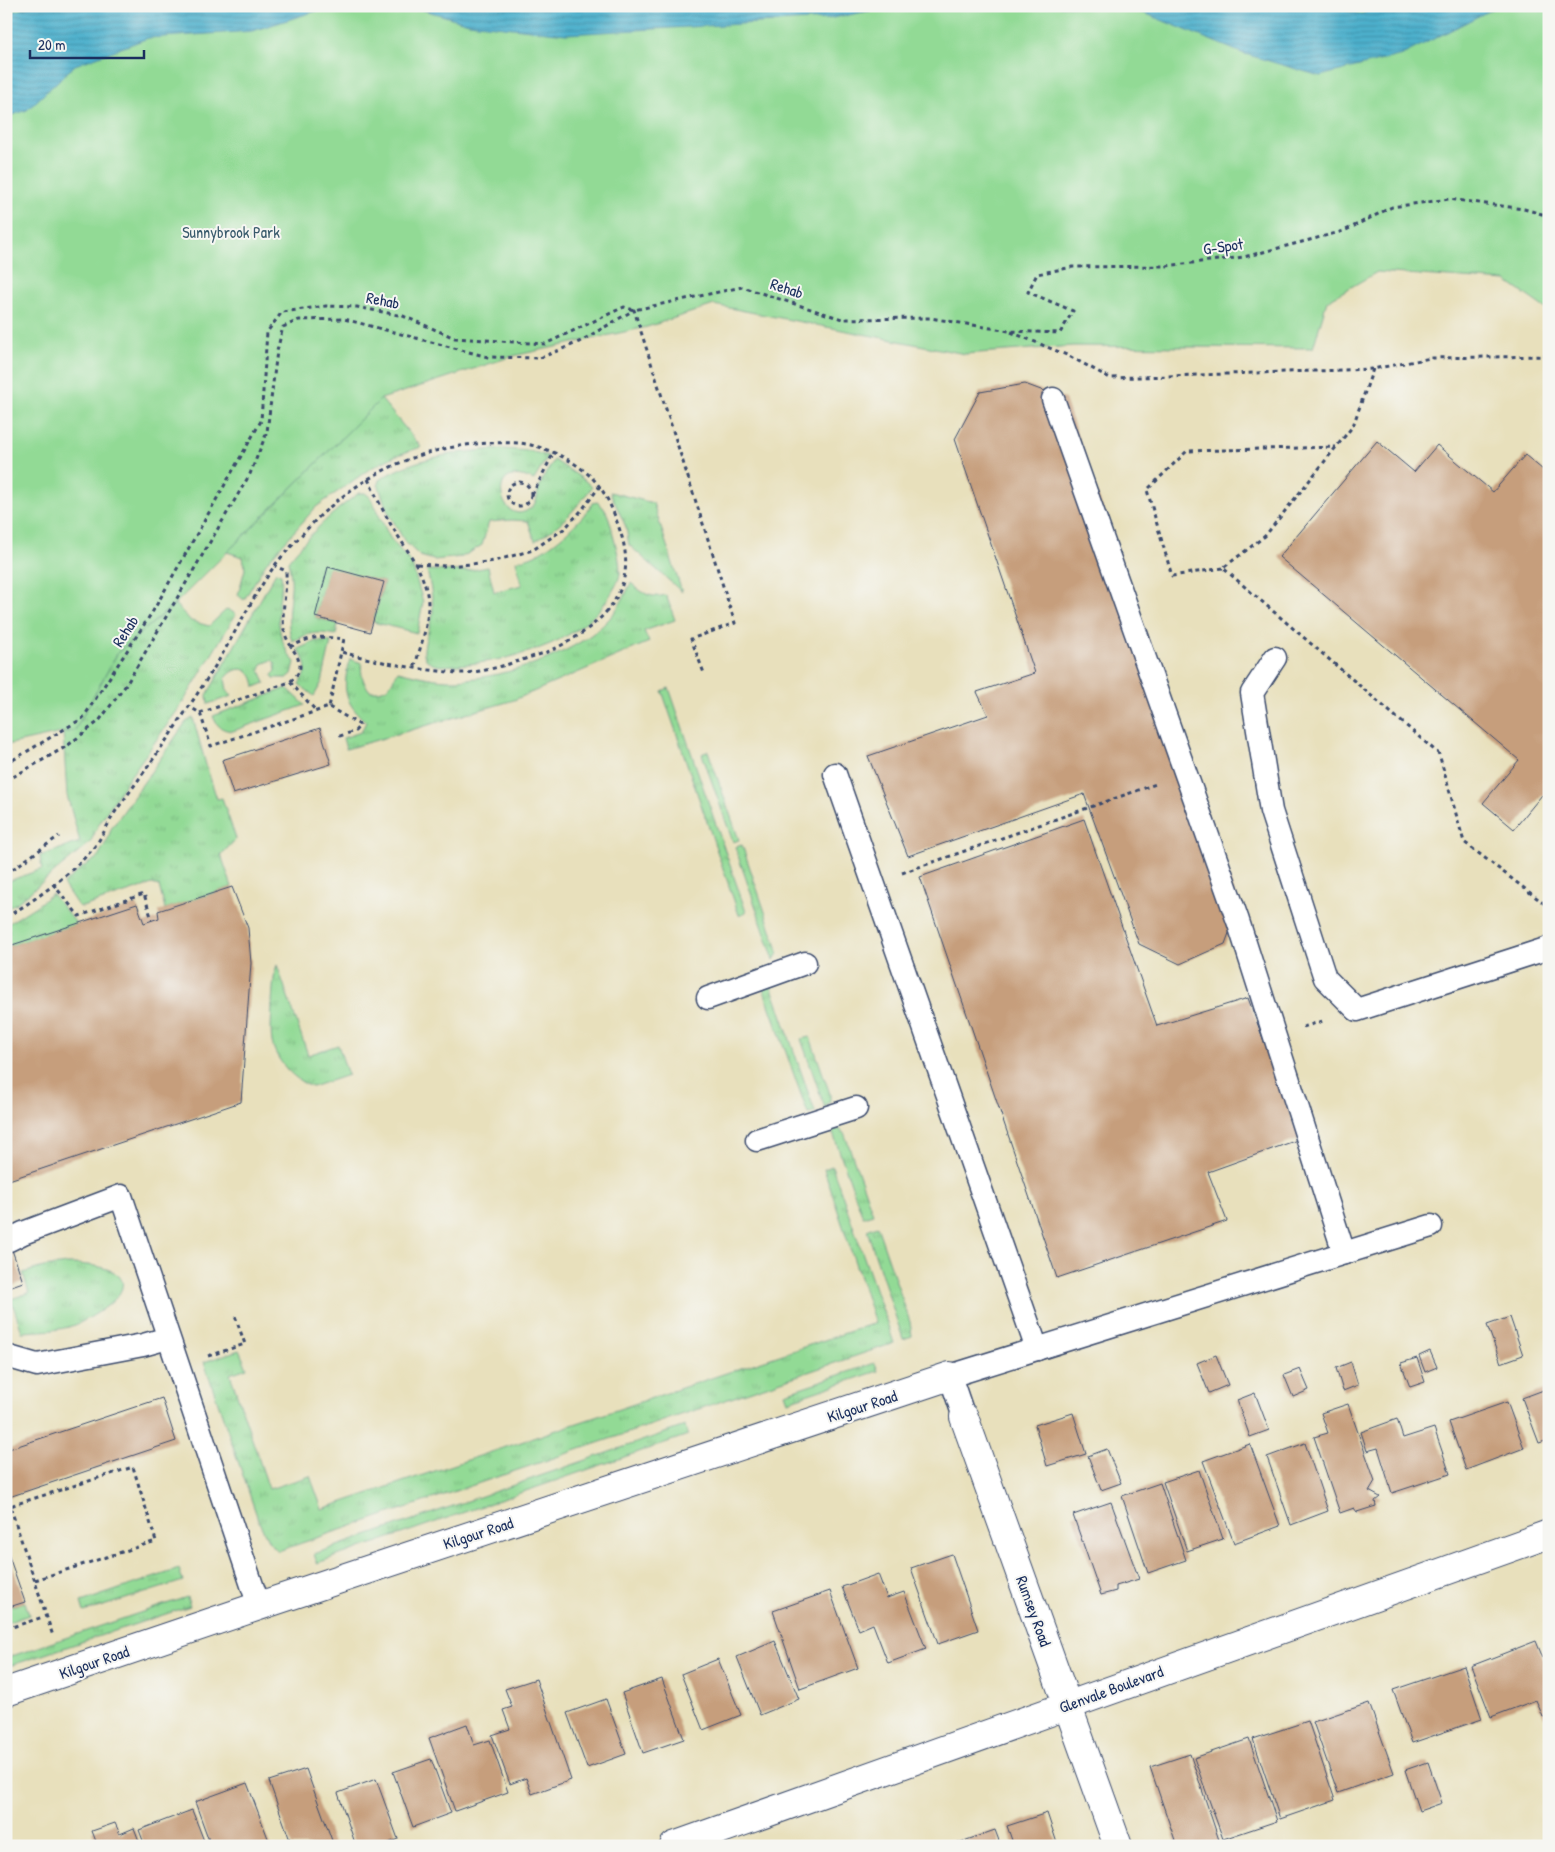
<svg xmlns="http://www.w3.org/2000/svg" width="1555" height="1852" font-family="'Patrick Hand',sans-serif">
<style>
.grass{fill:url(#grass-tufts);stroke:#56847a}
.green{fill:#92da95;stroke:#56847a}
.water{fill:url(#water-rules);stroke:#347095}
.building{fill:#c69e7b}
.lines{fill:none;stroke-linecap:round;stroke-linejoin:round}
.lane-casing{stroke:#3a4a6c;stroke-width:25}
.street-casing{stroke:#3a4a6c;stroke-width:30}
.path{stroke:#3a4a6c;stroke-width:3;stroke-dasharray:4 4;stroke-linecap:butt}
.lane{stroke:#fff;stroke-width:22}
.street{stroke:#fff;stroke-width:28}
.labels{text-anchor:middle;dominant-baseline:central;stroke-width:4;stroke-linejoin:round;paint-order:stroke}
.park-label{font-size:16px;fill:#395a6c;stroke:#f6f6f2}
.street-label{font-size:16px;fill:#1b2f5e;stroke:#f6f6f2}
</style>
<defs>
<pattern id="grass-tufts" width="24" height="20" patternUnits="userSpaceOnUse" patternTransform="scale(1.25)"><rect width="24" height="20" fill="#92da95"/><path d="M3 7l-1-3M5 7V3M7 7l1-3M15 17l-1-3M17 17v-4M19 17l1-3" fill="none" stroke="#7dbb83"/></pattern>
<pattern id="water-rules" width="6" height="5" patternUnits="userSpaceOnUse" patternTransform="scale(1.25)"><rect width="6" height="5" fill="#4db0cc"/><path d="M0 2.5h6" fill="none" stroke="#3f90a9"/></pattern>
</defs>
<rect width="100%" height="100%" fill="#f6f6f2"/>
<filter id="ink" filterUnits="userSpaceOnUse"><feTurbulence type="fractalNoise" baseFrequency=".02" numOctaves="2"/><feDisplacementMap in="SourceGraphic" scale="10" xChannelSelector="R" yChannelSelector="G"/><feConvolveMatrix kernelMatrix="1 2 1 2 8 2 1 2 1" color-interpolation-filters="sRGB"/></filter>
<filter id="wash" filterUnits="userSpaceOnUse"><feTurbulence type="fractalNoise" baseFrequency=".0096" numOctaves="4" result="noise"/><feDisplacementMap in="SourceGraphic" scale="20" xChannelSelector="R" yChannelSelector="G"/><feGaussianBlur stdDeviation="1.12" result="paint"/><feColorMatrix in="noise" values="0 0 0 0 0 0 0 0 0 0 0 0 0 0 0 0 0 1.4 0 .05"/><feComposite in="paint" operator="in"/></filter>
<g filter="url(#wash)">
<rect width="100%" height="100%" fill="#e8e0bc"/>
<g class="grass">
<polygon points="381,399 421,447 395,456 371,468 316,507 266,563 244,600 238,595 245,569 243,557 227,552"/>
<path d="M 503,449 L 530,451 L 548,456 L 534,480 C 481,456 502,536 533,506 C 538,500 537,494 539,488 C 542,478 549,469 554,460 L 583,479 L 592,487 C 573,512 563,524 535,541 L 528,521 L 512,520 L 489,522 L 482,545 L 462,557 L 434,560 L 420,556 L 405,542 L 387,510 L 378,484 L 379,480 C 413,457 463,451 503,449 Z"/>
<polygon points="610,492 653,503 682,592 629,545 626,527"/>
<path d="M 359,493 L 365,493 L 370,497 L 390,538 L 412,564 L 423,602 L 417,633 L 373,622 L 384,582 L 328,568 L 315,617 L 338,624 L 336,635 C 314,631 312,633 292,641 C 286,622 289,608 291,589 C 292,579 290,570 288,561 C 310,534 331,513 359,493 Z"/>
<path d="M 597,502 C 609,509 611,526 614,539 C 617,549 620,561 620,573 C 619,582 612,592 607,600 C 576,645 510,661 458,665 C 448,665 433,669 426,659 C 419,650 432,624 433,612 C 433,597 430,584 427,570 L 467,571 L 488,567 L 494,592 L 522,585 L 516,561 C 522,559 529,558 535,555 C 554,545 581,522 593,503 Z"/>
<path d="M 276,572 L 281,574 C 283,584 280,592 279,602 C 277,623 280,646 295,662 L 292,674 L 287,678 L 274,678 L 272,675 L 276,671 L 275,663 L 272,660 L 262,664 L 260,670 L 265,683 L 255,687 C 253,667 237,663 225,679 L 227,690 L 232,696 L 208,704 L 207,695 Z"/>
<path d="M 631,583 C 642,593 651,599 666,595 L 675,620 L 644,631 L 649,642 L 514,700 L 346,749 L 343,738 L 361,732 L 366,722 C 343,701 342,688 350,659 L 362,663 C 360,673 363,683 370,691 C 388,692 390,686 398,671 C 414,675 430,679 447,680 C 496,681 576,656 609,619 C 619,608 625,595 631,583 Z"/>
<polygon points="175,604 191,621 209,626 227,609 236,614 182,704 124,785 99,824 90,843 18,902 6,909 6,882 42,869 40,856 80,842 67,795 63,732 75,729 118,652"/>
<path d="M 316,641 L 331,642 L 322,682 L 314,696 L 299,684 C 309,669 307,664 298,649 Z"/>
<path d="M 287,688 L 305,705 L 233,731 C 222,730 217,727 213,716 Z"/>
<polygon points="669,688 746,912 739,915 662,691"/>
<polygon points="193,718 206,765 217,799 222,798 236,839 221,855 232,887 165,909 159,886 152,884 82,907 78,906 63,884 83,867 97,858 108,839 111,829 186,722"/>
<polygon points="708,751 739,840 733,842 702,754"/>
<polygon points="742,845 777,947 778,953 774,960 735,847"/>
<polygon points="52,894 77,924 6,947 6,925 36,906"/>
<path d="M 277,965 L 308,1055 L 338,1045 L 348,1075 L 312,1087 C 294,1080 276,1061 272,1042 C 270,1029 272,1016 272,1003 C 273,990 273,977 277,965 Z"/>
<polygon points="771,985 815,1112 808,1114 763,988"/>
<polygon points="810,1037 830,1094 830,1101 825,1108 801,1039"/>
<polygon points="831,1128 841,1130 845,1135 873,1214 863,1217"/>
<polygon points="832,1166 894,1343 278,1551 269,1542 259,1522 204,1362 239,1350 247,1368 230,1374 269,1489 310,1476 322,1509 875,1323 824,1169"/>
<polygon points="877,1226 910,1322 912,1336 903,1339 867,1230"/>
<path d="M 67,1264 C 81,1264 108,1265 119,1276 C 136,1294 87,1320 75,1325 C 58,1331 40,1331 22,1332 L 11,1299 L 29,1293 L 23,1273 L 44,1267 Z"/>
<polygon points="875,1363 878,1371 788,1401 785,1393"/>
<polygon points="685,1426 688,1435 317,1563 314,1554"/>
<polygon points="179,1569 183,1581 84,1612 81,1602"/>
<polygon points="187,1597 190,1606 6,1667 6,1658"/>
<polygon points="25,1602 29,1615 6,1623 6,1608"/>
</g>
<polygon class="green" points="6,6 1549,6 1549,311 1506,281 1377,272 1327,301 1313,348 1073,346 965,354 714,305 647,327 513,356 381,399 175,604 118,652 75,730 6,745"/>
<g class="water">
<polygon points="32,6 332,6 252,31 148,38 75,65 27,110 6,117 6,14"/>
<polygon points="410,6 895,6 827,19 566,34 469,23"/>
<polygon points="1127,6 1319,6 1362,14 1378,6 1498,6 1402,55 1320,76 1242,53"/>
</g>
<g id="blocks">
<g class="building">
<polygon points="1025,384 1065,399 1239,906 1225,944 1180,964 1139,944 1084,794 908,856 868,756 988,715 977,692 1035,673 955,439 980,392"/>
<polygon points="1377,441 1414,472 1437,445 1493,492 1525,455 1549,475 1549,801 1542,795 1514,829 1483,803 1519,760 1279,557"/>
<polygon points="328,567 384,582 370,632 315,617"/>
<polygon points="320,728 331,764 233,794 222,760"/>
<polygon points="1084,819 1157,1026 1248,998 1300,1139 1208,1172 1227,1221 1057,1278 920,877"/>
<polygon points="232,887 248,928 251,963 241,1102 6,1181 6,947 137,904 144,923 159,918 158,911"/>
<polygon points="6,1232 23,1282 6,1288"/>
<polygon points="1510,1317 1523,1355 1501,1363 1487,1325"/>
<polygon points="1430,1351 1437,1367 1425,1372 1419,1356"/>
<polygon points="1216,1355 1228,1385 1209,1393 1197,1363"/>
<polygon points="1417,1358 1425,1382 1410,1387 1401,1363"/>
<polygon points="1351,1362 1358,1385 1343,1391 1336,1368"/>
<polygon points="1300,1369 1309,1390 1293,1397 1284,1375"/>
<polygon points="1549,1388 1549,1440 1539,1443 1522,1398"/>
<polygon points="1255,1393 1269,1430 1250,1437 1237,1400"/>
<polygon points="162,1398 176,1441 6,1498 6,1450"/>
<polygon points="1507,1402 1524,1448 1466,1470 1449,1422"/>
<polygon points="1348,1404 1375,1481 1369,1491 1380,1497 1375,1501 1376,1506 1357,1512 1354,1508 1340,1513 1314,1437 1328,1433 1321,1413"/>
<polygon points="1073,1413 1086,1454 1047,1466 1035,1425"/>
<polygon points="1397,1419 1403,1438 1434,1428 1450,1474 1392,1493 1378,1448 1367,1451 1361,1432"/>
<polygon points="1305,1443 1328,1511 1291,1525 1267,1457"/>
<polygon points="1250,1444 1280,1526 1234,1543 1203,1461"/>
<polygon points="1107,1449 1121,1483 1101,1490 1088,1456"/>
<polygon points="1199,1470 1223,1539 1187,1551 1163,1482"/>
<polygon points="1160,1483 1186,1560 1148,1573 1122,1496"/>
<polygon points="1111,1502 1139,1579 1116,1586 1116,1591 1101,1595 1073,1515"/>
<polygon points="6,1548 25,1602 6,1608"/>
<polygon points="952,1554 978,1630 938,1644 911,1568"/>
<polygon points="878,1574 887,1598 904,1592 926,1649 888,1663 873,1624 859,1630 842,1587"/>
<polygon points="830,1591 858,1668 800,1689 773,1611"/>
<polygon points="775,1641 799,1699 760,1715 737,1657"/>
<polygon points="1536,1641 1549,1673 1549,1715 1543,1717 1536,1700 1491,1717 1471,1666"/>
<polygon points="718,1659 741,1715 703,1730 681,1674"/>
<polygon points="1464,1666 1482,1719 1412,1743 1393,1690"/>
<polygon points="536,1679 571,1780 532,1794 526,1778 510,1784 492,1735 510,1729 503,1710 512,1707 505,1689"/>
<polygon points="662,1679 684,1739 643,1753 622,1693"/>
<polygon points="606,1699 626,1754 587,1768 567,1713"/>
<polygon points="1369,1703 1394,1773 1338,1793 1313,1722"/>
<polygon points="1308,1721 1335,1800 1280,1819 1253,1739"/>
<polygon points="467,1724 474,1745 490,1740 508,1792 455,1811 429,1738"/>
<polygon points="1249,1739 1277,1821 1223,1839 1194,1758"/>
<polygon points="1190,1754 1221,1846 1177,1846 1150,1767"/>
<polygon points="431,1759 451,1813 413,1827 393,1772"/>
<polygon points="1428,1762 1442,1803 1419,1811 1405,1770"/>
<polygon points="306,1769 334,1846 292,1846 269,1781"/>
<polygon points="376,1779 398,1839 381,1846 356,1846 338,1793"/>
<polygon points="247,1783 271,1846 211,1846 195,1802"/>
<polygon points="192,1810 206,1846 145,1846 139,1830"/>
<polygon points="1047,1813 1058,1846 1014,1846 1007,1826"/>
<polygon points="115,1823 120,1834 134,1828 141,1846 92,1846 97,1844 92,1831"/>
<polygon points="995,1830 1001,1846 959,1846 958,1843"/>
</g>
</g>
</g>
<g filter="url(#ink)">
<use href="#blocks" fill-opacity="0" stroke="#3a4a6c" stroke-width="1"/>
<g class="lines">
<defs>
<g id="lane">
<polyline points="1053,399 1238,921 1344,1253"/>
<polyline points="1275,658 1252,693 1271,811 1325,978 1357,1010 1549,948"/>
<polyline points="835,774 1037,1349"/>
<polyline points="708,998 805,963"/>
<polyline points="757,1140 856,1108"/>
<polyline points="9,1240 23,1233 121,1196 259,1606"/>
<polyline points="6,1356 37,1365 143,1345 168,1338"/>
<polyline points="964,1417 950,1376 1431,1226"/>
</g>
<g id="street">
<polyline points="964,1417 1118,1846"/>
<polyline points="6,1692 259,1606 950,1376"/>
<polyline points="674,1846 1549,1534"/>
</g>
</defs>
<use href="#lane" class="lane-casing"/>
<use href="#street" class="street-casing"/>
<g class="path">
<polyline points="1011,332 1069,356 1110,378 1373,369 1431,358 1549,356"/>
<polyline points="1373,369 1353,426 1265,536 1223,568 1439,754 1464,842 1546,905 1549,911"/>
<path d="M 368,479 C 375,494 382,509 390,523 C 405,549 428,574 428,605 C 428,627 420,648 414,669"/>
<circle cx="519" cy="494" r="12"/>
<polyline points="532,495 554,452"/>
<polyline points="417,564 446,566 472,564 494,561 533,550 565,528 582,510 600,486"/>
<polyline points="1223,568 1172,576 1147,490 1187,451 1336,447"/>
<path d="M 290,647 C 313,636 318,636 344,639 L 341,652"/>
<polyline points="290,682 317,712"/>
<polyline points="329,707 360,725 355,731 337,737"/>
<path d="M 200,713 L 290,682 C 295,677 300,673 300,666 C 299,654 286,643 284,630 C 281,610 287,591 286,571 L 275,566"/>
<polyline points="6,764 83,718 153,611 261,421 267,332 282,312 326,306 357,307 403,316 455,338 545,344 624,307 634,310 742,287 842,319 930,318 1009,331 1060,333 1073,311 1028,292 1037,274 1073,267 1166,266 1244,257 1344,231 1392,207 1449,199 1524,209 1549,216"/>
<polyline points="6,781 67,746 99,721 126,685 250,474 267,432 277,351 283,327 299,320 344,319 488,357 540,358 579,342 634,310 735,623 691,639 704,673"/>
<polyline points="902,873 1156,784"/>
<polyline points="6,874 59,836"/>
<polyline points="53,884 79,916 144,894 152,920"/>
<path d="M 6,917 C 34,901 68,876 90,852 C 102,840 109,819 120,805 C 155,758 188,709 219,660 C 237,629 253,597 273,568 C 280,558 289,549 298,539 C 356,472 429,439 518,443 C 546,445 583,464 599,486 C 610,500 617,521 622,537 C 637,590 604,623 560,646 C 550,652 537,655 525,659 C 506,665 484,672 464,673 C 456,673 447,672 439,671 C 406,668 373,660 341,652 L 329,707 L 211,746 L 200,713 L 188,706"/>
<polyline points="1303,1027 1323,1021"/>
<polyline points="208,1356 245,1344 235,1316"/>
<polyline points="35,1580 156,1541 133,1467 10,1506 53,1636"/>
<polyline points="6,1629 46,1616"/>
</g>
<use href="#lane" class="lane"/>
<use href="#street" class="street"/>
</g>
</g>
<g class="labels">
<g class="park-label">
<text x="231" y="232">Sunnybrook Park</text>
</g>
<g class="street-label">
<text transform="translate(1223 246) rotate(-8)">G-Spot</text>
<text transform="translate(787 288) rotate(18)">Rehab</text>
<text transform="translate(383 300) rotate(11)">Rehab</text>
<text transform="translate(125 631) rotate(-57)">Rehab</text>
<text transform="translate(862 1406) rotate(-18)">Kilgour Road</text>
<text transform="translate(478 1533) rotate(-18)">Kilgour Road</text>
<text transform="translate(1034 1611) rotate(70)">Rumsey Road</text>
<text transform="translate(94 1662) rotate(-19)">Kilgour Road</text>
<text transform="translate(1111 1689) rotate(-20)">Glenvale Boulevard</text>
</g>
</g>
<rect width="1555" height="1852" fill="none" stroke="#f6f6f2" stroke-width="25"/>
<path d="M30 50v8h114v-8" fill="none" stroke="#1b2f5e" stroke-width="2.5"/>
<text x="38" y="50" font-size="15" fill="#1b2f5e" stroke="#f6f6f2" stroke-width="4" paint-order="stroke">20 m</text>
</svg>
